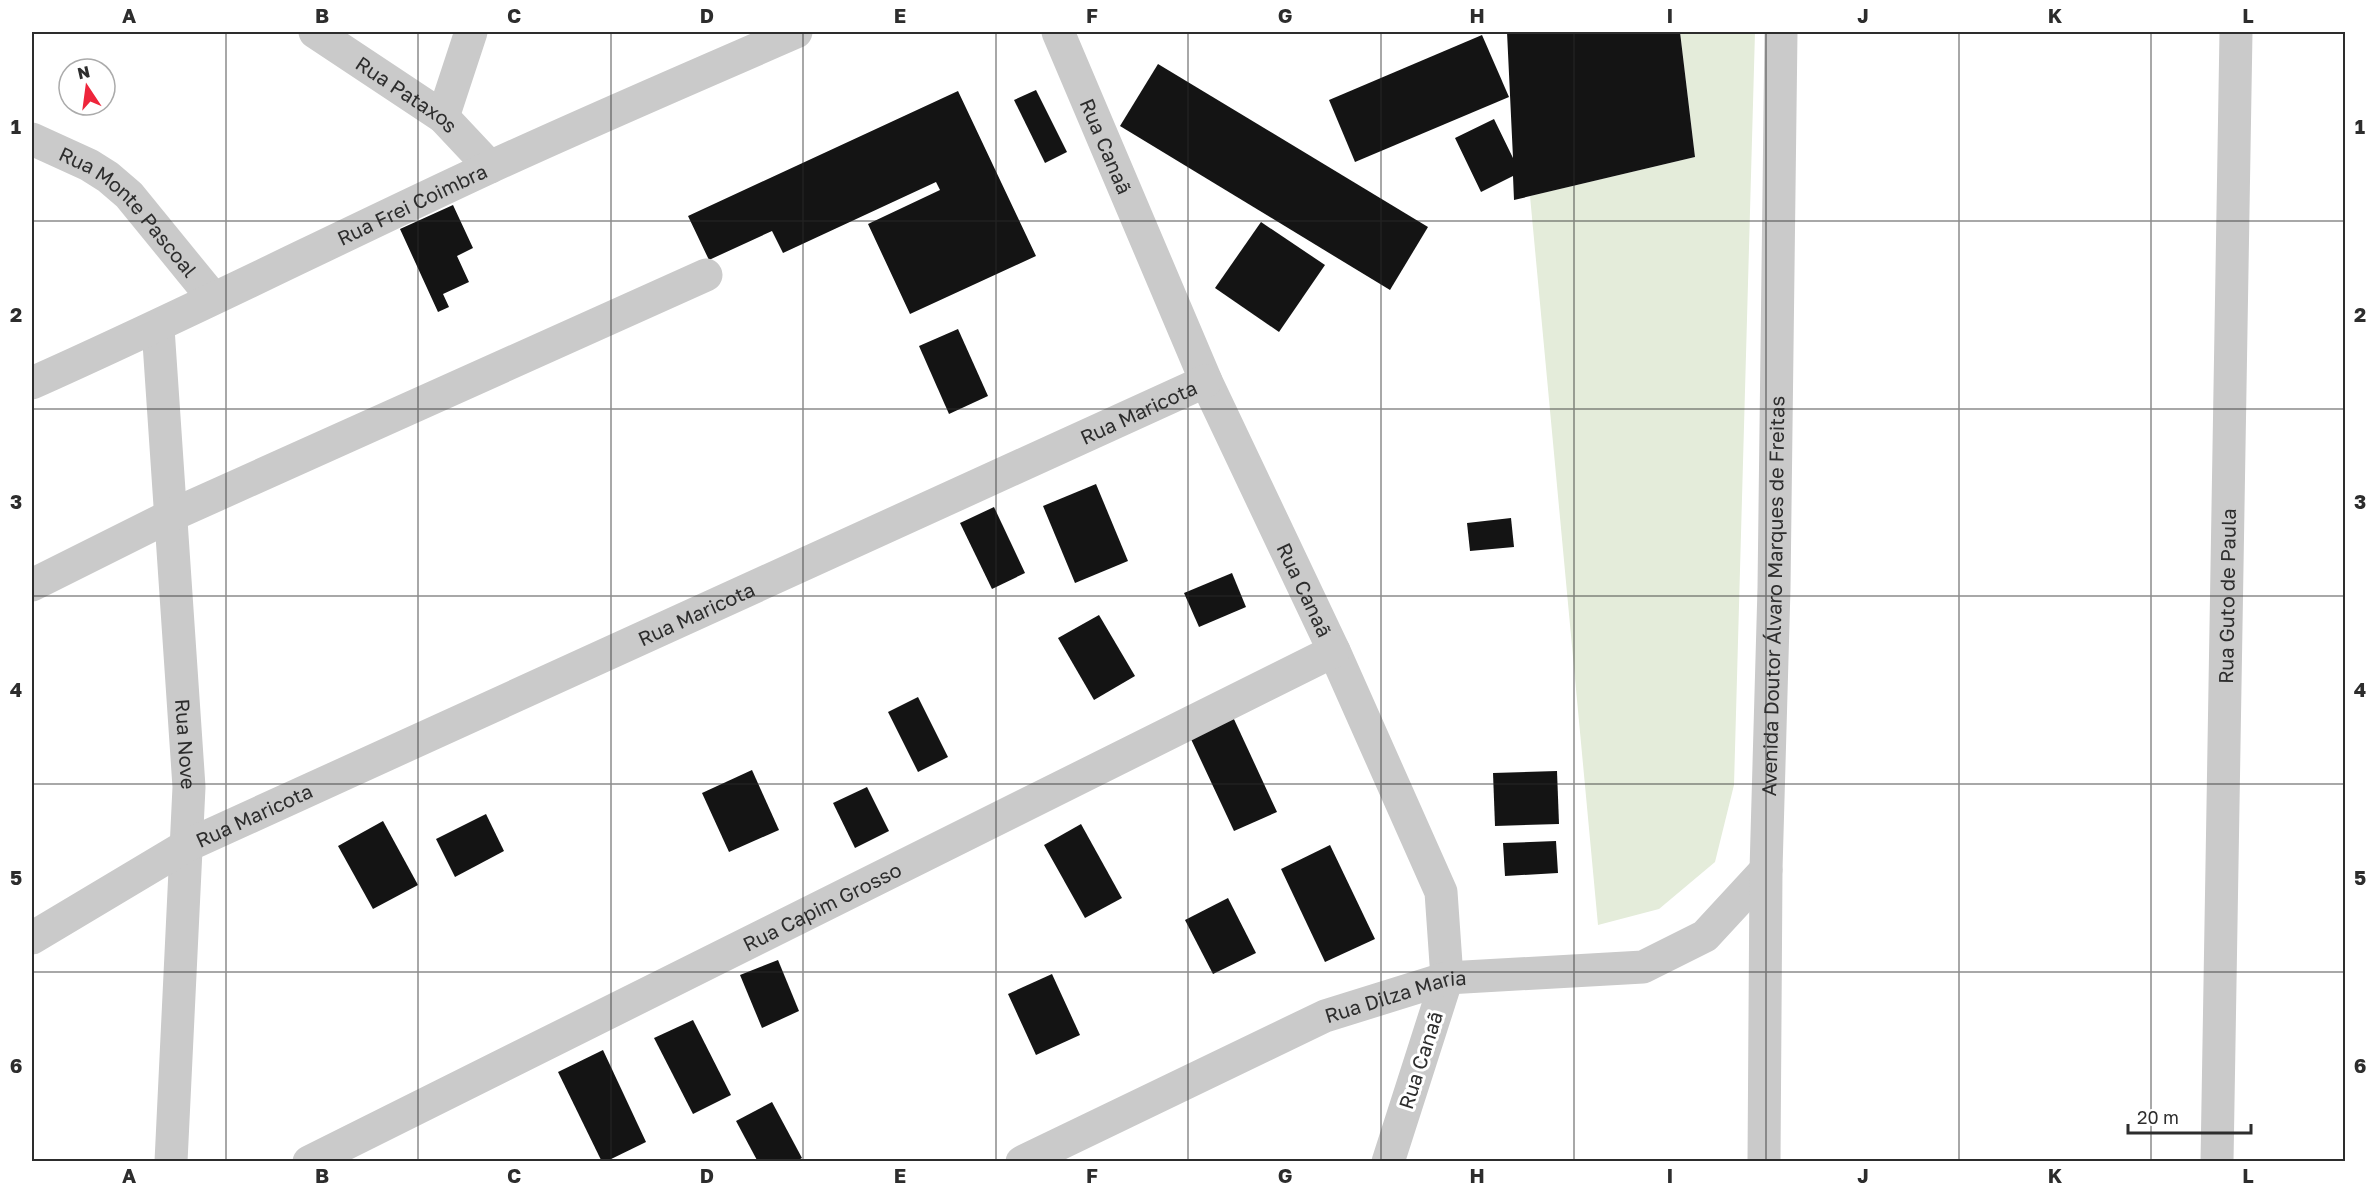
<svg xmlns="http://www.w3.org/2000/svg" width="2377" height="1193" font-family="'Golos Text',sans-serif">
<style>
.green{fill:#e4ecda}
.building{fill:#141414}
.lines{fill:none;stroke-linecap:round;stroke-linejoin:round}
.minor{stroke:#cacaca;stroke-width:33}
.grid{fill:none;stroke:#2d2d2d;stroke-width:1.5;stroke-opacity:0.55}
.labels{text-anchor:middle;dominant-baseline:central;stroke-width:6;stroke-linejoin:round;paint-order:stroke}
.street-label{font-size:20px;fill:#2d2d2d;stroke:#fff}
.neatline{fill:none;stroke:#2d2d2d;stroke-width:2}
.grid-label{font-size:20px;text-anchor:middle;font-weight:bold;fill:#2d2d2d}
</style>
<rect width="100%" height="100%" fill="#fff"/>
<polygon class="green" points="1680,32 1755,32 1734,785 1715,862 1659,909 1598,925 1530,196 1695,157"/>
<g class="building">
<polygon points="1507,32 1680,32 1695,157 1514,200 1513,176 1481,192 1455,138 1494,119 1513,158"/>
<polygon points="1482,35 1509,97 1355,162 1329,100"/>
<polygon points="1158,64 1428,227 1390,290 1120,126"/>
<polygon points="1036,90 1067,152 1045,163 1014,100"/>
<polygon points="958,91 1036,256 910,314 868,224 940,190 936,182 783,253 772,231 709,260 688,216"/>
<polygon points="453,205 473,248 457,256 469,282 443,294 449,307 438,312 400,229"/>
<polygon points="1261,222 1325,265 1279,332 1215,288"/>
<polygon points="958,329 988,396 949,414 919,346"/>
<polygon points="1096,484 1128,561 1075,583 1043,506"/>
<polygon points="994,507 1025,573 992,589 960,523"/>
<polygon points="1511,518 1514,547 1470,551 1467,523"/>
<polygon points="1232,573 1246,607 1199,627 1184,593"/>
<polygon points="1099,615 1135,676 1094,700 1058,638"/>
<polygon points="918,697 948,757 918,772 888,712"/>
<polygon points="1233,717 1277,812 1234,831 1190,737"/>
<polygon points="752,770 779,830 729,852 702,793"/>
<polygon points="1557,771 1559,824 1495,826 1493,773"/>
<polygon points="867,787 889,831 855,848 833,803"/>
<polygon points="486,814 504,851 455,877 436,839"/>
<polygon points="383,821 418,885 373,909 338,846"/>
<polygon points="1081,824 1122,898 1085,918 1044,845"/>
<polygon points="1556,841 1558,873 1505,876 1503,843"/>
<polygon points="1330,845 1375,939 1325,962 1281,869"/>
<polygon points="1228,898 1256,953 1213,974 1185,920"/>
<polygon points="778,960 799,1011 762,1028 740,975"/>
<polygon points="1052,974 1080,1035 1036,1055 1008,994"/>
<polygon points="693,1020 731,1095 693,1114 654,1038"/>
<polygon points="603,1050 646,1142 605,1162 602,1162 558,1072"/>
<polygon points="772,1102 802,1158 795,1162 758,1162 736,1121"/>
</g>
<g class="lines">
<g class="minor">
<path id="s1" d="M 315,32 L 443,117 L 490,167"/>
<path id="s2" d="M 1058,32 L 1206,381 L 1334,651 L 1441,892 L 1447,978 L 1388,1162"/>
<polyline points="443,117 471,32"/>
<path id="s3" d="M 32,139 L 89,165 L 108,177 L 129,195 L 213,298"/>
<path id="s4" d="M 158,328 L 189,787 L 171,1162"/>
<path id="s5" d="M 32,383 C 185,315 335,239 488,168 C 590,121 693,77 796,32"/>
<polyline points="32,585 172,515 706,275"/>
<path id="s6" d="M 32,938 L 186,846 L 1206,381"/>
<path id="s7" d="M 309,1162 L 1334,651"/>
<path id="s8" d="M 1022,1162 L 1325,1016 L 1447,978 L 1643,967 L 1705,936 L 1766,870"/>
<path id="s9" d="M 1764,1162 L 1766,870 L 1774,588 L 1781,32"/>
<path id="s10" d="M 2217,1162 L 2236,32"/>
</g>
</g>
<path class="grid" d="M 226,32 L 226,1162M 418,32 L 418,1162M 611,32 L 611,1162M 803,32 L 803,1162M 996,32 L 996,1162M 1188,32 L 1188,1162M 1381,32 L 1381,1162M 1574,32 L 1574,1162M 1766,32 L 1766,1162M 1959,32 L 1959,1162M 2151,32 L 2151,1162M 32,221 L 2346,221M 32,409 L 2346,409M 32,596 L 2346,596M 32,784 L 2346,784M 32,972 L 2346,972"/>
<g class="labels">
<g class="street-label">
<text stroke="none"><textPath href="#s1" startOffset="111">Rua Pataxos</textPath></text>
<text stroke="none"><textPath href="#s2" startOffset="124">Rua Canaã</textPath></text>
<text stroke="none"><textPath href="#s5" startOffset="420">Rua Frei Coimbra</textPath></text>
<text stroke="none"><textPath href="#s3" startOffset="123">Rua Monte Pascoal</textPath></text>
<text stroke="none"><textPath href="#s6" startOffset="1226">Rua Maricota</textPath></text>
<text stroke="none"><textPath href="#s2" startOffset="610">Rua Canaã</textPath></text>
<text stroke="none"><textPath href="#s9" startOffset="566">Avenida Doutor Álvaro Marques de Freitas</textPath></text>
<text stroke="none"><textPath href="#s10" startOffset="566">Rua Guto de Paula</textPath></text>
<text stroke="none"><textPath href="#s6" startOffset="740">Rua Maricota</textPath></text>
<text stroke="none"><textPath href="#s4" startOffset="417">Rua Nove</textPath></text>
<text stroke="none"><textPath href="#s6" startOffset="254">Rua Maricota</textPath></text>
<text stroke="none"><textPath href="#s7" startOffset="573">Rua Capim Grosso</textPath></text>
<text stroke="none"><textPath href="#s8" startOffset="410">Rua Dilza Maria</textPath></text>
<text transform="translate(1420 1060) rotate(-72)">Rua Canaã</text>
</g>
</g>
<rect width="2377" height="1193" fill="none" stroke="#ffffff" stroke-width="66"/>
<g transform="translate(87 87) rotate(347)"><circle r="28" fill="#ffffff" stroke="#ababab" stroke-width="1.5"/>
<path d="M0-4.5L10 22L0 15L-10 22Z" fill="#ee253b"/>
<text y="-9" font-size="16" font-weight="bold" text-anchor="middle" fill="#2d2d2d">N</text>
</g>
<path d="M2128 1124v9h123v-9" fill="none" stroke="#2d2d2d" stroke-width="3"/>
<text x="2137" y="1124" font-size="18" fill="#2d2d2d" stroke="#ffffff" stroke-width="4.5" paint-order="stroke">20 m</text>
<rect x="33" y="33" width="2311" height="1127" class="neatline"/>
<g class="grid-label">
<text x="129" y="23">A</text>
<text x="322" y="23">B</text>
<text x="514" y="23">C</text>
<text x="707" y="23">D</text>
<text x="900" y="23">E</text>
<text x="1092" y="23">F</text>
<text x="1285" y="23">G</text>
<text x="1477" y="23">H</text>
<text x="1670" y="23">I</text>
<text x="1863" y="23">J</text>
<text x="2055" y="23">K</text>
<text x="2248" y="23">L</text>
<text x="16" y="134">1</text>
<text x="2360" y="134">1</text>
<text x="16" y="322">2</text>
<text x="2360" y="322">2</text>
<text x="16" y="509">3</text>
<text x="2360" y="509">3</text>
<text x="16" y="697">4</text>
<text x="2360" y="697">4</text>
<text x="16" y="885">5</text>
<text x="2360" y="885">5</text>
<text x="16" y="1073">6</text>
<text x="2360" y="1073">6</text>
<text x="129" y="1183">A</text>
<text x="322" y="1183">B</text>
<text x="514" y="1183">C</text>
<text x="707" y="1183">D</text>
<text x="900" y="1183">E</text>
<text x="1092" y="1183">F</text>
<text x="1285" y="1183">G</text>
<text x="1477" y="1183">H</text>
<text x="1670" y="1183">I</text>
<text x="1863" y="1183">J</text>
<text x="2055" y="1183">K</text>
<text x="2248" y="1183">L</text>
</g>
</svg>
